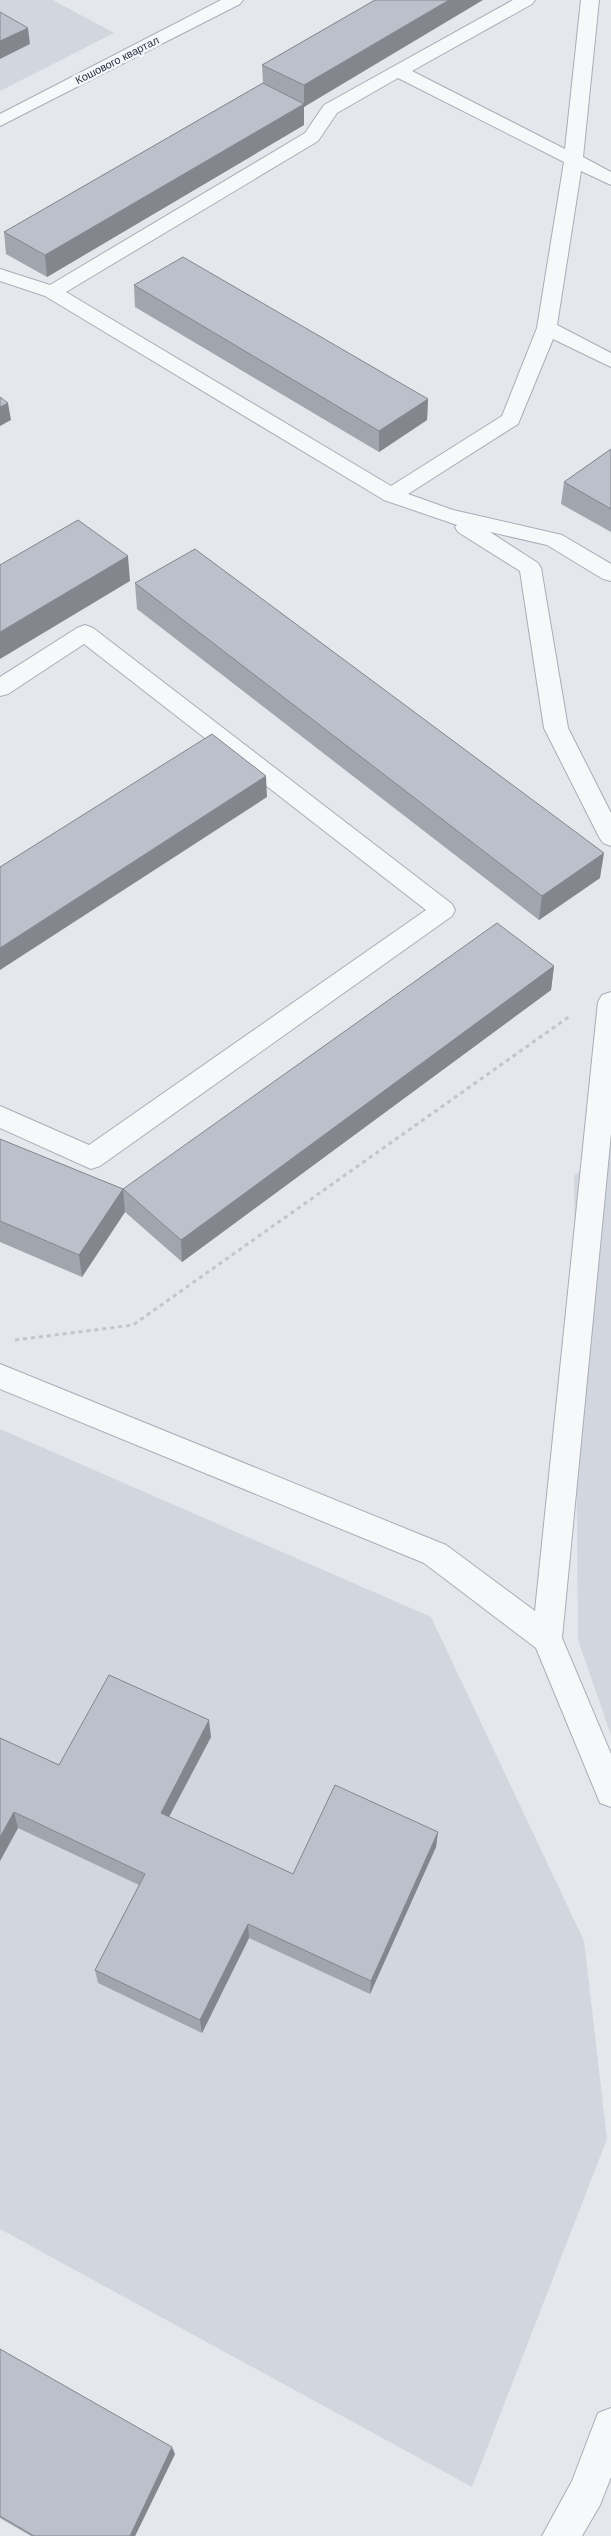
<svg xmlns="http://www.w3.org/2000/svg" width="611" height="2536" font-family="Helvetica,sans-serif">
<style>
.built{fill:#d2d6de}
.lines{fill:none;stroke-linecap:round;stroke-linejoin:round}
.minor-casing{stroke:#a9aeb7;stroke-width:2}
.path{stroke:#c2c5cb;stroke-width:3;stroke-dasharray:4 4;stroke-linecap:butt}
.minor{fill:#f7f8fa;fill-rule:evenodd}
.wall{fill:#a1a5ae}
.shaded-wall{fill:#83868d}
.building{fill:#bbc0ca;stroke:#83868d}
.labels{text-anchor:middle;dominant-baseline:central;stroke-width:5;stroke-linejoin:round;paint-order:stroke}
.far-street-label{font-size:11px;fill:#2b3445;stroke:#f4f6f9}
</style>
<rect width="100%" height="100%" fill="#e4e7ec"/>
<g class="built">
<polygon points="0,0 53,0 114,33 0,91"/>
<polygon points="611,1145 611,1735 578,1640 574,1176"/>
<polygon points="0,1429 431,1617 584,1941 607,2139 472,2487 0,2229"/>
</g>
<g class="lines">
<defs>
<g id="minor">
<polygon points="221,0 243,0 240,4 0,126 0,114"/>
<path d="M 513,0 L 535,0 L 532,4 L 412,71 L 565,149 L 581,0 L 599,0 L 583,157 L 611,172 L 611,185 L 581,171 L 557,325 L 611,353 L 611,367 L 553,339 L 518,424 L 408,494 L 453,510 L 562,535 L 611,564 L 611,581 L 603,579 L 547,545 L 490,532 L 538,563 L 541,568 L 568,728 L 611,813 L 611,846 L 603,843 L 599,837 L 544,728 L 520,571 L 458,532 L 455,527 L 457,525 L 384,500 L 45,296 L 0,281 L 0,269 L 50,285 L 305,133 L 324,105 ZM 398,78 L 564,162 L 537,328 L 502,416 L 391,486 L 66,292 L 318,141 L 337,113 Z"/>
<polygon points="85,625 93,628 452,904 455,910 452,916 100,1166 91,1169 0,1128 0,1106 89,1145 426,910 84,644 8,694 0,696 0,677 77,628"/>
<polygon points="611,992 611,1133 562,1638 611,1754 611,1807 600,1803 536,1648 424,1563 0,1389 0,1364 446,1545 535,1611 598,1002 602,995"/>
<polygon points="611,2408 611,2477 600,2505 582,2536 542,2536 572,2481 598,2413"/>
</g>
</defs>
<use href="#minor" class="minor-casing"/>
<polyline class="path" points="15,1340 133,1325 570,1016"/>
<use href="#minor" class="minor"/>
</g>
<g class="wall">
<polygon points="375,0 304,107 304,125 47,277 6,254 4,232 263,83 262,65"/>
<polygon points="134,285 428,399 427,420 379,452 135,307"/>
<polygon points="611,449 611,532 561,504 564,482"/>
<polygon points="135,583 600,878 539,920 137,609"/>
<polygon points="554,966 551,990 182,1262 125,1212 82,1277 0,1242 0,1139 123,1189"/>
<polygon points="211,1737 169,1817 293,1874 438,1832 436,1847 370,1994 249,1938 202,2033 98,1983 95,1970 139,1885 18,1828 0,1861 0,1738 59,1765"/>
<polygon points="0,2349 175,2454 135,2536 31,2536 0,2518"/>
</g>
<g class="shaded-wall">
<polygon points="449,0 483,0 304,107 304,125 47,277 45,255 304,104 304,85"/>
<polygon points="28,28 30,44 0,59 0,41"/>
<polygon points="428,399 427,420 379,452 379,431"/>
<polygon points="8,403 11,420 0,426 0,407"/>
<polygon points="128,556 130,581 0,659 0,632"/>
<polygon points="266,776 267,797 0,970 0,948"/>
<polygon points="604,853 600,878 539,920 542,896"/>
<polygon points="554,966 551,990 182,1262 181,1240"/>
<polygon points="123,1189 125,1212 82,1277 79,1255"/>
<polygon points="209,1720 211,1737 163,1828 161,1813"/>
<polygon points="14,1812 18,1828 0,1861 0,1837"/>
<polygon points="438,1832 436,1847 370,1994 371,1981"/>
<polygon points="248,1924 249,1938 202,2033 200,2020"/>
<polygon points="172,2447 175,2454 135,2536 130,2536"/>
</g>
<g class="building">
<polygon points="375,0 449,0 304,85 262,65"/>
<polygon points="0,12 28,28 0,41"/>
<polygon points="263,83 304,104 45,255 4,232"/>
<polygon points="183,257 428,399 379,431 134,285"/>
<polygon points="0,397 8,403 0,407"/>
<polygon points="611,449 611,509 564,482"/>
<polygon points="78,520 128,556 0,632 0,565"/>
<polygon points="195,549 604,853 542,896 135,583"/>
<polygon points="212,734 266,776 0,948 0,867"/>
<polygon points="497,923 554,966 181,1240 123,1189 79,1255 0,1221 0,1139 123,1189"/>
<polygon points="109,1675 209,1720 161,1813 293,1874 335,1785 438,1832 371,1981 248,1924 200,2020 95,1970 145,1874 14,1812 0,1837 0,1738 59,1765"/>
<polygon points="0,2349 172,2447 130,2536 34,2536 0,2516"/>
</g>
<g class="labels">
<g class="far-street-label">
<text transform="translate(117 60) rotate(-27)">Кошового квартал</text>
</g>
</g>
</svg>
